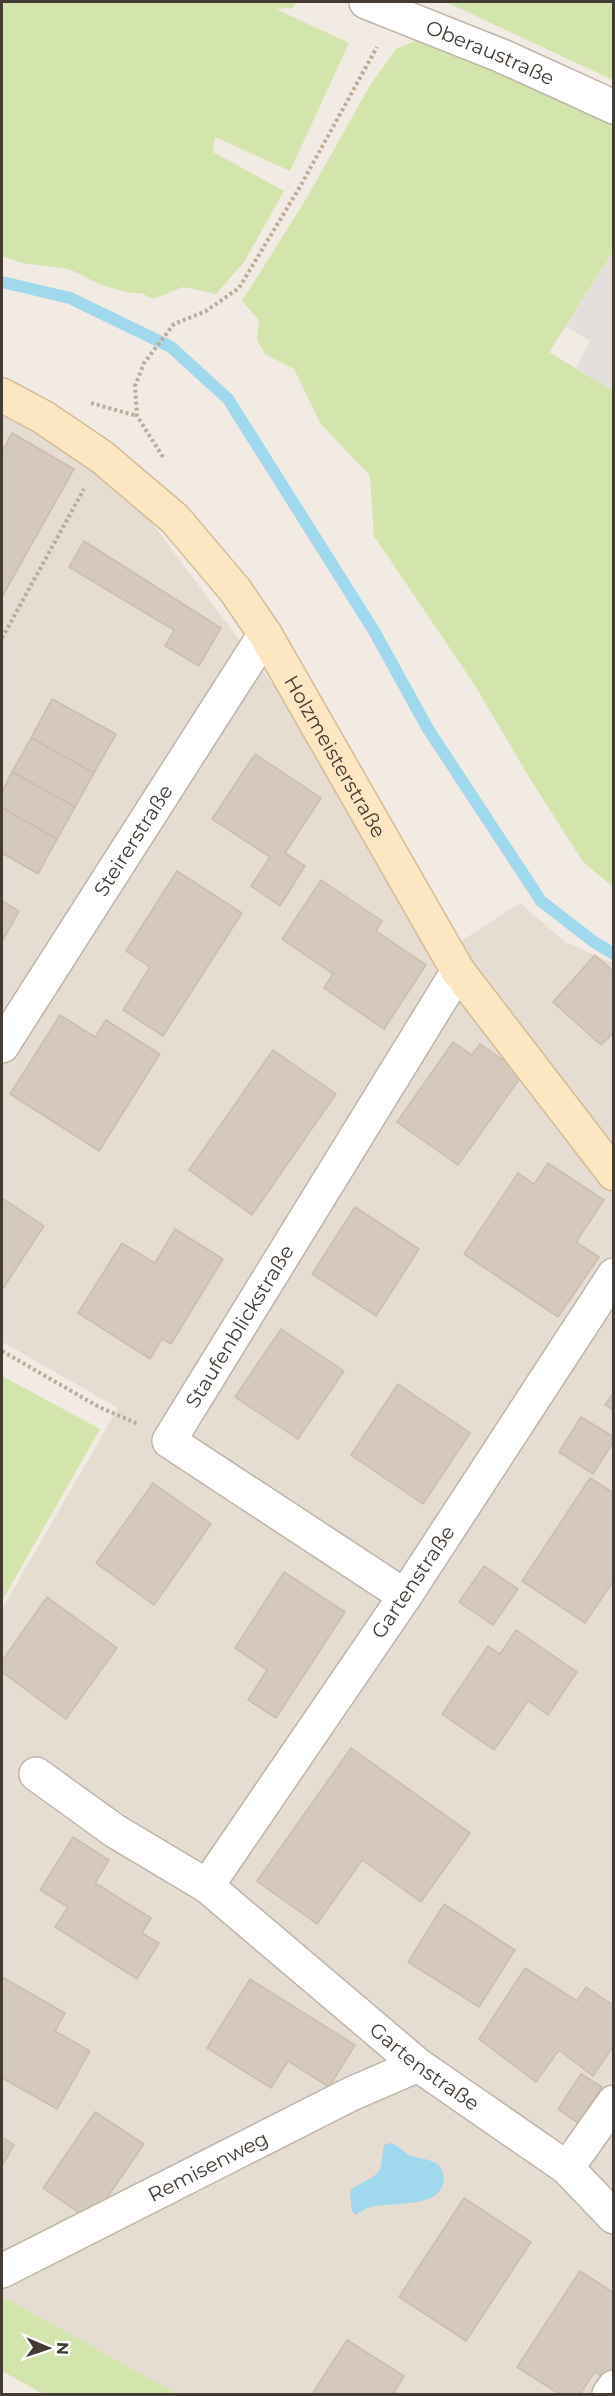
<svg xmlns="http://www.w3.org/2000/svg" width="615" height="2396" font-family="Montserrat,sans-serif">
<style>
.residential{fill:#e5dcd2}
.green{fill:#d3e5ad}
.parking{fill:#e2dfdc}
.water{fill:#a0d8ed}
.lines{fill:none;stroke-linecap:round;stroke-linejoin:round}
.stream{stroke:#a0d8ed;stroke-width:12}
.building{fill:#d5c8bc;stroke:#cdbcad;stroke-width:1.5}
.street-casing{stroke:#bfb5a9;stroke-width:36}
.secondary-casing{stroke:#d3bb96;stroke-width:36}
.path{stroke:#bdab98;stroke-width:4;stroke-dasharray:3 3;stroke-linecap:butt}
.street{stroke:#fff;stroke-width:33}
.secondary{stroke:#fde7c2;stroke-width:33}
.labels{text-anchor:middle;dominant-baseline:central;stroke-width:6;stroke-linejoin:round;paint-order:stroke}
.street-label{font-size:20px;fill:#433b34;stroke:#fff}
</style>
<rect width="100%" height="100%" fill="#f1ebe3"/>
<polygon class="residential" points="2,405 128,491 280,694 438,956 520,903 565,942 613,963 613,2394 177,2394 2,2296 2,1609 118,1408 2,1342"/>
<g class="green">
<polygon points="2,2 296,2 293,8 276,9 349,43 290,171 215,137 213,152 284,191 244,262 216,294 183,287 153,299 141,293 129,293 101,285 69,269 22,263 2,256"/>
<polygon points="446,2 613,2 613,80"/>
<polygon points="420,39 613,120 613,252 549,352 613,391 613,887 583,862 529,777 474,684 374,536 370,476 320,423 294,369 265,354 257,340 259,320 242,301 308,196 369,87 396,49"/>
<polygon points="2,1376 100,1429 2,1601"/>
<polygon points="2,2296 177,2394 43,2394 2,2371"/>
</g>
<polygon class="parking" points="613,252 614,390 613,391 576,368 590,341 566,327"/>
<path class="water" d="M 390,2143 C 398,2145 402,2151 409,2155 C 421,2160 441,2158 443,2174 C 449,2212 388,2200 368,2208 C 364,2209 360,2212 356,2215 L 352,2211 L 350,2195 L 351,2189 L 373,2177 L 380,2170 L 384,2145 Z"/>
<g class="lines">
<polyline class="stream" points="2,282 70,298 171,347 228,399 374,631 428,729 541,901 594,942 614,954"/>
</g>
<g class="building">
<polygon points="12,433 74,469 2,597 2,452"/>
<polygon points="84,541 221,628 199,666 165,646 174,630 69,567"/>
<polygon points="52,699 116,734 94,773 31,738"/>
<polygon points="31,738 94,773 75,807 12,772"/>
<polygon points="255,754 321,798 285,853 305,866 280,906 251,886 270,857 212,819"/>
<polygon points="12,772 75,807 57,839 2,808 2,792"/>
<polygon points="2,808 57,839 38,874 2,853"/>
<polygon points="177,871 242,913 163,1036 123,1010 150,967 126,951"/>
<polygon points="321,880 382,921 376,931 426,965 384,1029 324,988 333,974 282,939"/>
<polygon points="2,901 19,911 2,942"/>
<polygon points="595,955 614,972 614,1032 601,1045 553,1002"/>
<polygon points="60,1015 95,1037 106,1020 160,1054 99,1151 10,1094"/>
<polygon points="453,1042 472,1055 480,1044 523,1074 458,1165 397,1122"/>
<polygon points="273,1050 336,1094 252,1215 189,1170"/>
<polygon points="548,1163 604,1200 576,1242 599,1257 558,1317 464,1254 518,1173 534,1184"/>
<polygon points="2,1198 44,1226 2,1290"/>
<polygon points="355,1207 419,1249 376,1316 312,1274"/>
<polygon points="175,1229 223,1259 171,1344 162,1339 150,1359 78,1313 122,1243 155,1263"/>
<polygon points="281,1329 344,1371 298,1439 235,1397"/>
<polygon points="398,1384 470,1433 423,1504 351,1455"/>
<polygon points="614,1392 614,1410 605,1405"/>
<polygon points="581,1417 614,1437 614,1441 593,1474 559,1452"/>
<polygon points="590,1478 614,1493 614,1580 585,1623 522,1581"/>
<polygon points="153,1483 211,1524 154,1605 96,1563"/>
<polygon points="484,1566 518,1589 493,1625 459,1602"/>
<polygon points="284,1572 345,1612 276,1718 248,1700 267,1670 235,1648"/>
<polygon points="47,1597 117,1648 66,1719 2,1672 2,1661"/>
<polygon points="516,1630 577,1672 548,1715 528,1701 494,1750 442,1714 488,1646 500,1654"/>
<polygon points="351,1748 470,1833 421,1902 362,1860 317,1924 257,1881"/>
<polygon points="73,1837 109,1860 95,1883 151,1918 142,1933 159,1943 137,1979 55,1927 68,1907 40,1890"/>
<polygon points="444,1904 515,1950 479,2007 408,1962"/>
<polygon points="525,1968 577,2001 586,1987 614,2006 614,2045 593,2076 559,2050 536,2082 479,2039"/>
<polygon points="2,1977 65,2013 55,2031 90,2051 57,2109 2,2078"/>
<polygon points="250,1979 355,2045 329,2087 288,2061 271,2088 207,2048"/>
<polygon points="581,2074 602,2087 578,2123 558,2109"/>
<polygon points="95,2112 144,2144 91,2221 43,2188"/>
<polygon points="2,2137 14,2145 2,2166"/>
<polygon points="464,2198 531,2242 466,2341 399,2297"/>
<polygon points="580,2271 614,2293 614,2367 605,2379 595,2372 580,2394 559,2394 517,2367"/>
<polygon points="347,2340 404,2376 394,2392 398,2394 312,2394"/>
</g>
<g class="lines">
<defs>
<g id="street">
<path id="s1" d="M 366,2 L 502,56 L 614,107"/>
<path id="s2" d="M 2,1046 L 265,634"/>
<path id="s3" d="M 614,1275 L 405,1596 L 207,1886 L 418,2065 L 567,2168 L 614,2102"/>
<path id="s4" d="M 405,1596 L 169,1441 L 458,971"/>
<polyline points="36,1774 115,1831 207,1886"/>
<polyline points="567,2168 614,2217"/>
<path id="s5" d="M 2,2271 L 351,2094 L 418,2065"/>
<polyline points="609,2394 614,2387"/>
</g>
<g id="secondary">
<path id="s6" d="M 2,395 L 43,417 L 102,457 L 175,519 L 235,590 L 265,634 L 458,971 L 614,1174"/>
</g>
</defs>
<use href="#street" class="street-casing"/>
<use href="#secondary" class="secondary-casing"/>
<g class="path">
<polyline points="91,403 137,416"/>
<polyline points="163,457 137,416 135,386 144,363 174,324 206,311 239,288 301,185 377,47"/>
<polyline points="2,638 84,489"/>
<polyline points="2,1351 99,1407 138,1424"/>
</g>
<use href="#street" class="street"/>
<use href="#secondary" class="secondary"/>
</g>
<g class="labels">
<g class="street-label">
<text stroke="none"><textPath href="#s1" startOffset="134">Oberaustraße</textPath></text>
<text stroke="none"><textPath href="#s6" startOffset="501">Holzmeisterstraße</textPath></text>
<text stroke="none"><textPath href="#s2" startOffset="244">Steirerstraße</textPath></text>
<text stroke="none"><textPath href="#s4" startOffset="417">Staufenblickstraße</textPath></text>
<text transform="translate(413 1582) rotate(-56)">Gartenstraße</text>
<text stroke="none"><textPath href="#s3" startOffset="1017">Gartenstraße</textPath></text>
<text stroke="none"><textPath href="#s5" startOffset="231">Remisenweg</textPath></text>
</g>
</g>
<rect width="615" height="2396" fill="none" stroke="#433b34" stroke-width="6"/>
<g transform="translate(48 2348) rotate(92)" stroke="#ffffff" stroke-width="4.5" paint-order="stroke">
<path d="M0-4.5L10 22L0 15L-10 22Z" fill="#433b34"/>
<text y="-9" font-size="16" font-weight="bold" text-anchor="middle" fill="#433b34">N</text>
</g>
</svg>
